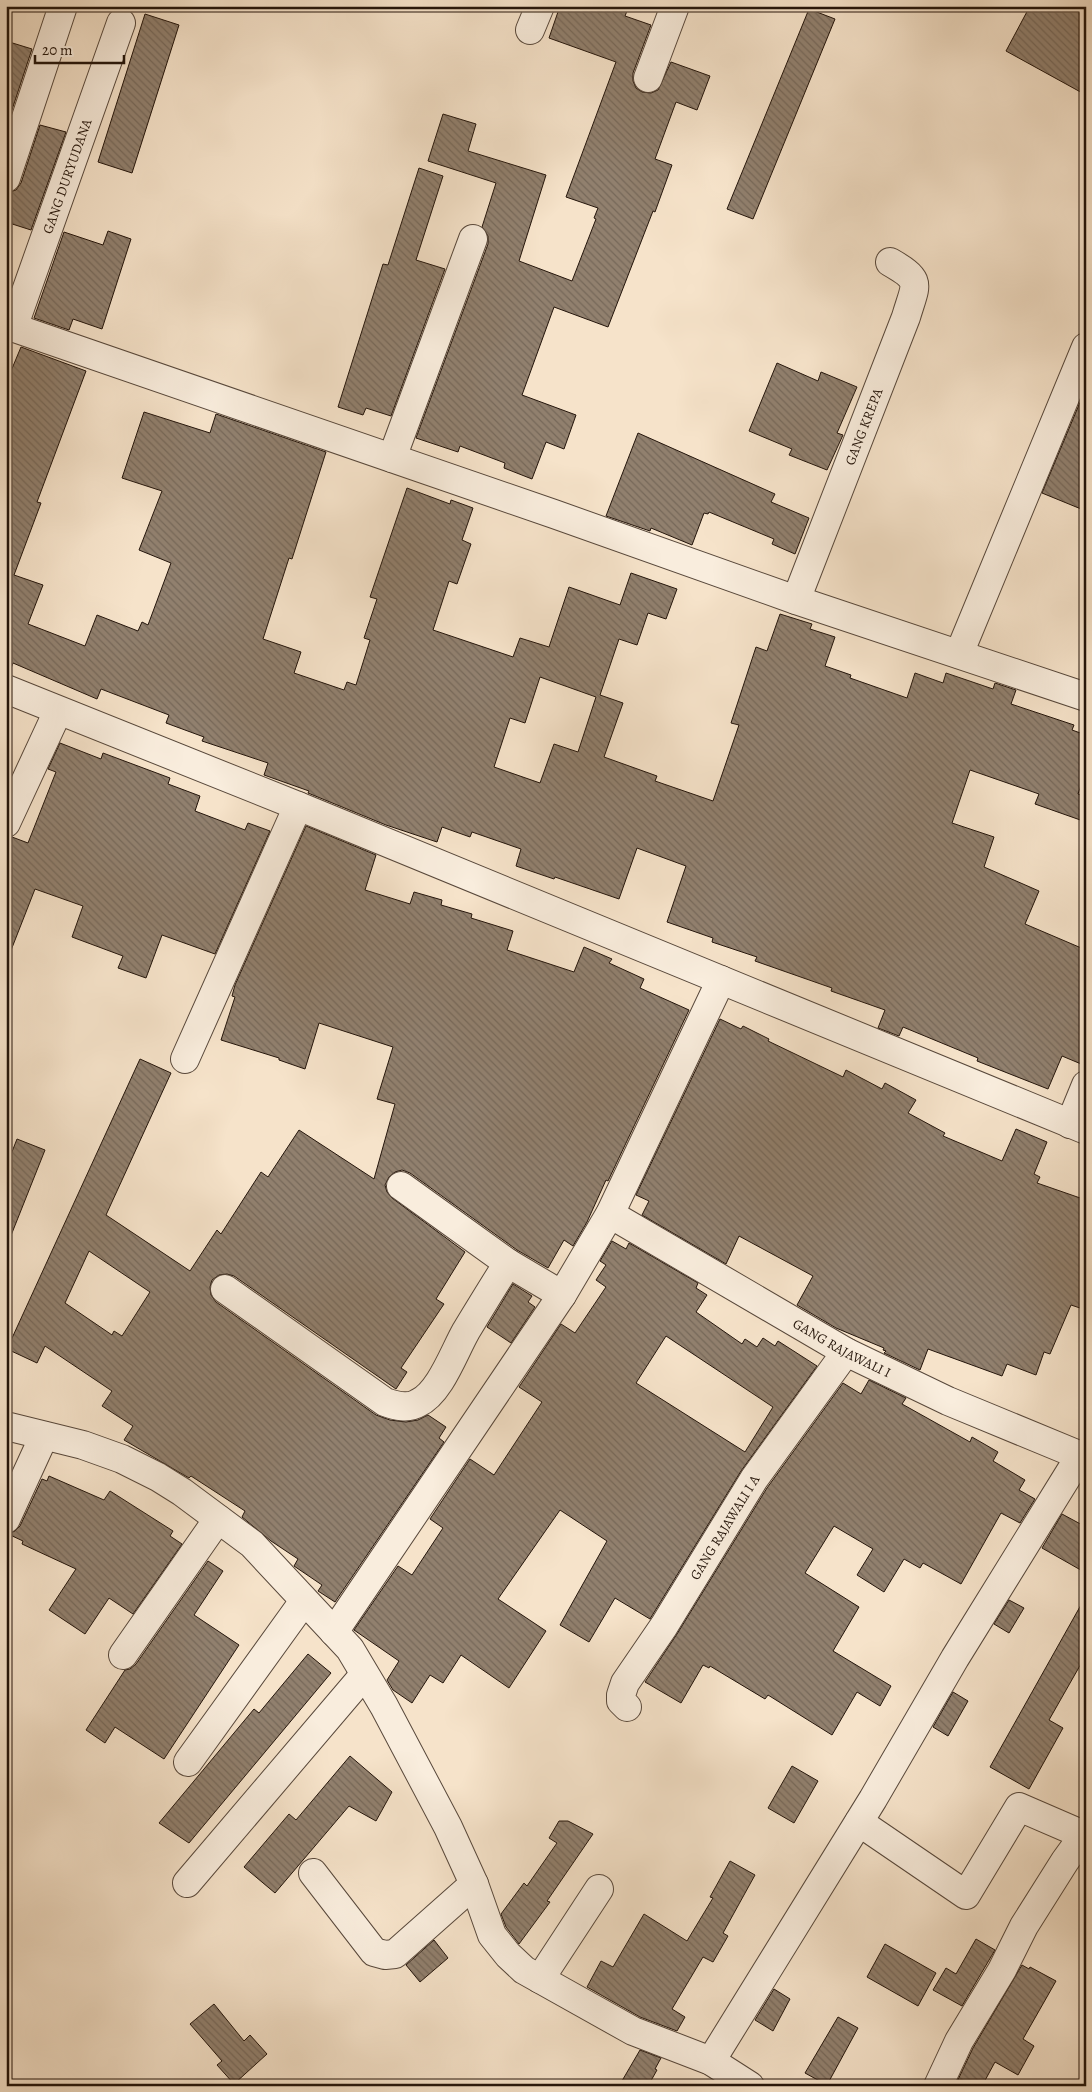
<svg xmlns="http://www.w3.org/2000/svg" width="1092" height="2092" font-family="Alegreya,serif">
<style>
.building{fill:url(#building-back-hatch);stroke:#24150b;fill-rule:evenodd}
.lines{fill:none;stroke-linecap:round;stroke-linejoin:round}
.minor-casing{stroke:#58483b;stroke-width:30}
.minor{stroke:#f9eddd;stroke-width:28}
.labels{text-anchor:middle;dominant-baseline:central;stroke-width:4;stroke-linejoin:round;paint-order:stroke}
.street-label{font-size:14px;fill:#24150b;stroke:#f9eddd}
</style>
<defs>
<pattern id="building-back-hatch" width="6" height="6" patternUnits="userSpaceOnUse" patternTransform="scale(1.25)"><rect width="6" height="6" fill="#91806e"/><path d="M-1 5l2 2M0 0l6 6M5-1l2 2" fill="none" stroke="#766859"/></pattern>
</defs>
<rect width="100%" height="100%" fill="#f6e3ca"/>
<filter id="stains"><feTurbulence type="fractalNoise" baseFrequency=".004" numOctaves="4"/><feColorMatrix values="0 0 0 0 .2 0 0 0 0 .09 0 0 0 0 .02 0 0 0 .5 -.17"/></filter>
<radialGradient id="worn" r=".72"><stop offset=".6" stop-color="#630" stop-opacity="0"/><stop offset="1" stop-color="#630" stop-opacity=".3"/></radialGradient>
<g class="building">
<polygon points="560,6 629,6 625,16 651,25 633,73 633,81 636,88 642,92 651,93 658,90 671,62 710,76 697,110 676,102 655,159 672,165 655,212 653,211 608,327 554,307 522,395 576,415 564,449 546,442 532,479 504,468 505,463 460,446 458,452 416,438 488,244 488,236 482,227 496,183 428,161 443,114 476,124 468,151 546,175 519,261 572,281 596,219 594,218 598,208 566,197 616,62 549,38"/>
<polygon points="1030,6 1086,6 1086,95 1006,51"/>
<polygon points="809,9 835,19 753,219 727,209"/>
<polygon points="145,14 179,25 132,173 98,162"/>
<polygon points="6,41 32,49 6,128"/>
<polygon points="40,125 66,132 31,230 6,222 6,193 16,190 21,183"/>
<polygon points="419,168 443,176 416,260 445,269 391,416 366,408 363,415 338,407 383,264 388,265"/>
<polygon points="108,231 131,239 102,329 73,319 69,330 34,318 64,232 103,245"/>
<path d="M 21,347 L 86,371 L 37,502 L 41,503 L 14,575 L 43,585 L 28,624 L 85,646 L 97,615 L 138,631 L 142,622 L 148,625 L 171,563 L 139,550 L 162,491 L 122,478 L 144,412 L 210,433 L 216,414 L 326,452 L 292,559 L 289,558 L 263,639 L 301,652 L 294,673 L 344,690 L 347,682 L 356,685 L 370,640 L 364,638 L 377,599 L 370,597 L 407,488 L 450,504 L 451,500 L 473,508 L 462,540 L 471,544 L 457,584 L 449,581 L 433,630 L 513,657 L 520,638 L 549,647 L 569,587 L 620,605 L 631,573 L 677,589 L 666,619 L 648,613 L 637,645 L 619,639 L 600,695 L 623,703 L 604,757 L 657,776 L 655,781 L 713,801 L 739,725 L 731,723 L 756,647 L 767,651 L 780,614 L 812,624 L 810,629 L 835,637 L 825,666 L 851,675 L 850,678 L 907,698 L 915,673 L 943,683 L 946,673 L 993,689 L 995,683 L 1016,690 L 1011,704 L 1074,725 L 1072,730 L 1086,735 L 1086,771 L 1078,794 L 1086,797 L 1086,822 L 1035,804 L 1039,794 L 970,770 L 952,823 L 994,837 L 984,867 L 1039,891 L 1025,924 L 1086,950 L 1086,1066 L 1062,1056 L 1048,1089 L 977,1061 L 978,1058 L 903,1027 L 899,1036 L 878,1028 L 885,1010 L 831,991 L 832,988 L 755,961 L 757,957 L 712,942 L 713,938 L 667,922 L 686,866 L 637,848 L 619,899 L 555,877 L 554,879 L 516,866 L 521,849 L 472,832 L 470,837 L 442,827 L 437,842 L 386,825 L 308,793 L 309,791 L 264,775 L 268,763 L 202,741 L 204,737 L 166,723 L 169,715 L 101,689 L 97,699 L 13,663 L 9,674 L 6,674 L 6,383 ZM 540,677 L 596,697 L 578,752 L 554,744 L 540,783 L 494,767 L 510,718 L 525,723 Z"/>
<polygon points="777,363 818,381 821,372 857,387 837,433 843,435 827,470 789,455 792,449 749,431"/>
<polygon points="1086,388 1086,511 1042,493"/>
<polygon points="638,433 775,494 771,502 809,518 795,554 772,544 774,539 709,512 708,514 704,513 692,545 651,528 650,531 606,516"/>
<polygon points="60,743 101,759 103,753 170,778 168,784 200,796 195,811 245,830 248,823 270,831 215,954 162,935 146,978 118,968 123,956 72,937 83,906 35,889 8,958 6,958 6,838 12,837 28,843 56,772 48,769"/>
<path d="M 306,826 L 376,855 L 365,890 L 410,904 L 414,892 L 442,900 L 441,905 L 472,914 L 471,918 L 513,931 L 507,950 L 574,972 L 584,947 L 612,959 L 609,963 L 644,979 L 640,988 L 689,1010 L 608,1181 L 606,1180 L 587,1222 L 573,1246 L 564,1240 L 548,1268 L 517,1250 L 410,1173 L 402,1170 L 395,1172 L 389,1177 L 385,1185 L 387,1192 L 392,1198 L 465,1252 L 436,1299 L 444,1304 L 401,1368 L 407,1372 L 396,1389 L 234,1276 L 227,1274 L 219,1275 L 212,1280 L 210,1287 L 211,1295 L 216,1302 L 376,1415 L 390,1420 L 406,1422 L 418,1420 L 428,1415 L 446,1427 L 439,1438 L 444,1442 L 335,1602 L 318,1591 L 322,1585 L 294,1566 L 298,1559 L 271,1541 L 242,1517 L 245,1511 L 191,1476 L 189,1478 L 124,1440 L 133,1426 L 102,1406 L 112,1391 L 45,1346 L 37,1363 L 7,1349 L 140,1059 L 171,1073 L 106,1215 L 190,1271 L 217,1230 L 221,1234 L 261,1172 L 268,1177 L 299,1130 L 374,1179 L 395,1104 L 377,1099 L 393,1047 L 319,1023 L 305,1069 L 279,1060 L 279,1058 L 221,1040 L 235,997 L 232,996 L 235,985 ZM 89,1251 L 150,1292 L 122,1336 L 114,1331 L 112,1335 L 65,1303 Z"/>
<polygon points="720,1019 741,1029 743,1026 769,1039 768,1041 843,1077 846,1070 882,1089 885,1083 916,1100 908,1113 945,1133 943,1136 1002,1161 1016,1129 1047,1142 1034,1174 1040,1177 1037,1183 1086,1200 1086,1310 1071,1305 1050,1354 1044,1352 1036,1375 1007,1364 1002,1376 928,1349 920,1370 884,1353 886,1351 883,1350 884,1348 836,1328 797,1305 813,1276 739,1236 726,1264 642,1215 649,1201 636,1195"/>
<polygon points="17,1139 45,1150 8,1243 6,1243 6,1167"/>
<path d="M 612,1241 L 626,1249 L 629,1243 L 698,1283 L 696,1288 L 707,1295 L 696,1312 L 742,1344 L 745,1339 L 757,1347 L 763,1338 L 775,1346 L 778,1341 L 817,1366 L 741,1471 L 650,1619 L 615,1598 L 589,1642 L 560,1625 L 607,1541 L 560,1510 L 498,1599 L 546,1631 L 509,1688 L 461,1655 L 443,1683 L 430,1675 L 412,1703 L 393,1690 L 387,1680 L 399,1661 L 354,1630 L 398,1566 L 412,1575 L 443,1528 L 430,1519 L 470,1459 L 494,1475 L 542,1402 L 519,1387 L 561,1324 L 575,1333 L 606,1287 L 596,1280 L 606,1265 L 600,1261 ZM 666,1336 L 773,1407 L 745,1452 L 636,1383 Z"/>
<polygon points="513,1284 532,1296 528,1302 535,1307 511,1343 487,1327"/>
<polygon points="869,1380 906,1398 902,1404 970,1442 972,1437 998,1452 993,1461 1025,1480 1019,1490 1035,1499 1020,1523 1001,1513 961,1584 923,1563 920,1568 904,1559 884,1592 857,1575 873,1549 834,1526 805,1573 859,1607 833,1651 891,1686 880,1706 857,1692 832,1735 768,1695 765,1699 710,1666 709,1668 703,1665 681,1703 645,1682 677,1634 767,1488 843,1383 861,1394"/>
<polygon points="49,1476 104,1500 110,1491 173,1531 170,1536 182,1544 133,1614 109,1598 85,1634 49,1610 76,1569 22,1544 23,1541 8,1534 15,1531 20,1526 42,1479 47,1481"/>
<polygon points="1062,1514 1086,1527 1086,1573 1042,1548"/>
<polygon points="208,1561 223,1571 194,1615 239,1645 164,1759 115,1727 105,1743 86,1730 125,1670 130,1669 136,1664"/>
<polygon points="1086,1596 1086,1655 1049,1720 1063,1728 1029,1789 990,1767"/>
<polygon points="1009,1600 1024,1608 1009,1633 994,1624"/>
<polygon points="308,1654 331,1673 189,1843 159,1823 254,1709 259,1713"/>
<polygon points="953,1692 968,1701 948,1736 933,1727"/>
<polygon points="350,1756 392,1792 376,1821 349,1806 275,1893 244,1867 289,1814 296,1820"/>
<polygon points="792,1766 818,1781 794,1823 768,1808"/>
<polygon points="559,1821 568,1821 593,1834 547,1901 550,1902 519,1944 506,1927 501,1914 524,1883 527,1886 557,1843 549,1838"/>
<polygon points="730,1861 755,1875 723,1933 728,1936 713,1962 703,1957 672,2009 685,2017 677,2031 640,2017 587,1987 601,1961 613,1967 644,1914 687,1941 713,1898 710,1897"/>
<polygon points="976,1939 995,1950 962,2006 933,1990 946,1968 956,1974"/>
<polygon points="434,1940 448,1958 420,1982 406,1965"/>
<polygon points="885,1944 936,1973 918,2006 867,1977"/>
<polygon points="1022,1965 1029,1969 1030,1967 1056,1981 1023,2039 1034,2046 1018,2075 995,2062 982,2086 955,2086 973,2048"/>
<polygon points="774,1989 790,1999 773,2031 755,2020"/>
<polygon points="214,2004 244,2041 250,2035 267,2054 234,2084 217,2065 222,2061 190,2024"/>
<polygon points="838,2017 858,2028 827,2085 805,2073"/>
<polygon points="640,2050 661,2058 655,2069 657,2070 648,2086 619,2086"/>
</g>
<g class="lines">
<defs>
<g id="minor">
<polyline points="530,30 540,6"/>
<polyline points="648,78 675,6"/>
<polyline points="6,178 63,6"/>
<polyline points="6,325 554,514 796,600 1086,697"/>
<path id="s1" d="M 13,328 L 121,23"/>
<polyline points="392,458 473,239"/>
<path id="s2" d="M 796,600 L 906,317 C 916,283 923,281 890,262"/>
<polyline points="959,654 1086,347"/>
<polyline points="6,689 298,806 1086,1130"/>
<polyline points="6,823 58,711"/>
<polyline points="185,1059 298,806"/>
<polyline points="1070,1124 1086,1085"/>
<polyline points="401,1186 508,1263 562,1295"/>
<path id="s3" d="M 610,1214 L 846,1352 L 948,1401 L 1086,1458"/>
<path d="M 225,1289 L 385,1402 C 396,1406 408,1409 418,1403 C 440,1393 454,1352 466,1331 C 480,1308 494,1285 508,1263"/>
<polyline points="6,1426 83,1445 122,1459 158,1477 182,1492 252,1544 350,1649 384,1706 448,1827 474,1884 492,1935 508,1955 524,1970 633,2031 711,2061 750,2086"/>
<polyline points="6,1519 44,1436"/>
<polyline points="334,1632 562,1295 610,1214 721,980"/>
<polyline points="123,1655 218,1519"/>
<path id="s4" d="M 627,1707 L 621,1701 L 621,1695 L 625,1683 L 664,1626 L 754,1479 L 846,1352"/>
<polyline points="188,1762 304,1601"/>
<polyline points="859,1822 966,1895 1019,1807 1086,1836"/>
<polyline points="313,1873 374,1952 385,1955 395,1954 474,1884"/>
<polyline points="187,1883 364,1675"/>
<polyline points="540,1979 599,1889"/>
<polyline points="711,2061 873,1799 955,1658 1080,1456"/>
<polyline points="938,2086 959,2041 1002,1970 1024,1926 1065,1861 1086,1832"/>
</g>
</defs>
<use href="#minor" class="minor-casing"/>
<use href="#minor" class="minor"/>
</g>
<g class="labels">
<g class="street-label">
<text stroke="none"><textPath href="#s1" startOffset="161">GANG DURYUDANA</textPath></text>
<text stroke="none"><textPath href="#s2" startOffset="186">GANG KREPA</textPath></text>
<text stroke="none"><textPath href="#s3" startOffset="268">GANG RAJAWALI I</textPath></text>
<text stroke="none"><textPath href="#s4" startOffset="212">GANG RAJAWALI I A</textPath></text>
</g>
</g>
<rect width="1092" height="2092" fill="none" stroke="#f6e3ca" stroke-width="25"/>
<rect x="8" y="8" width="1077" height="2077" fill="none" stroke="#24150b" stroke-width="2.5"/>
<rect x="12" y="12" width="1067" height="2067" fill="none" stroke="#24150b"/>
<path d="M35 55v8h89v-8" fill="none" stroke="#24150b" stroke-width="2.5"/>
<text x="42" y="55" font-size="15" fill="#24150b" stroke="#f9eddd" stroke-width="4" paint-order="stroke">20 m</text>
<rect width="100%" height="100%" filter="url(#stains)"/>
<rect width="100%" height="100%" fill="url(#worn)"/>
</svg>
